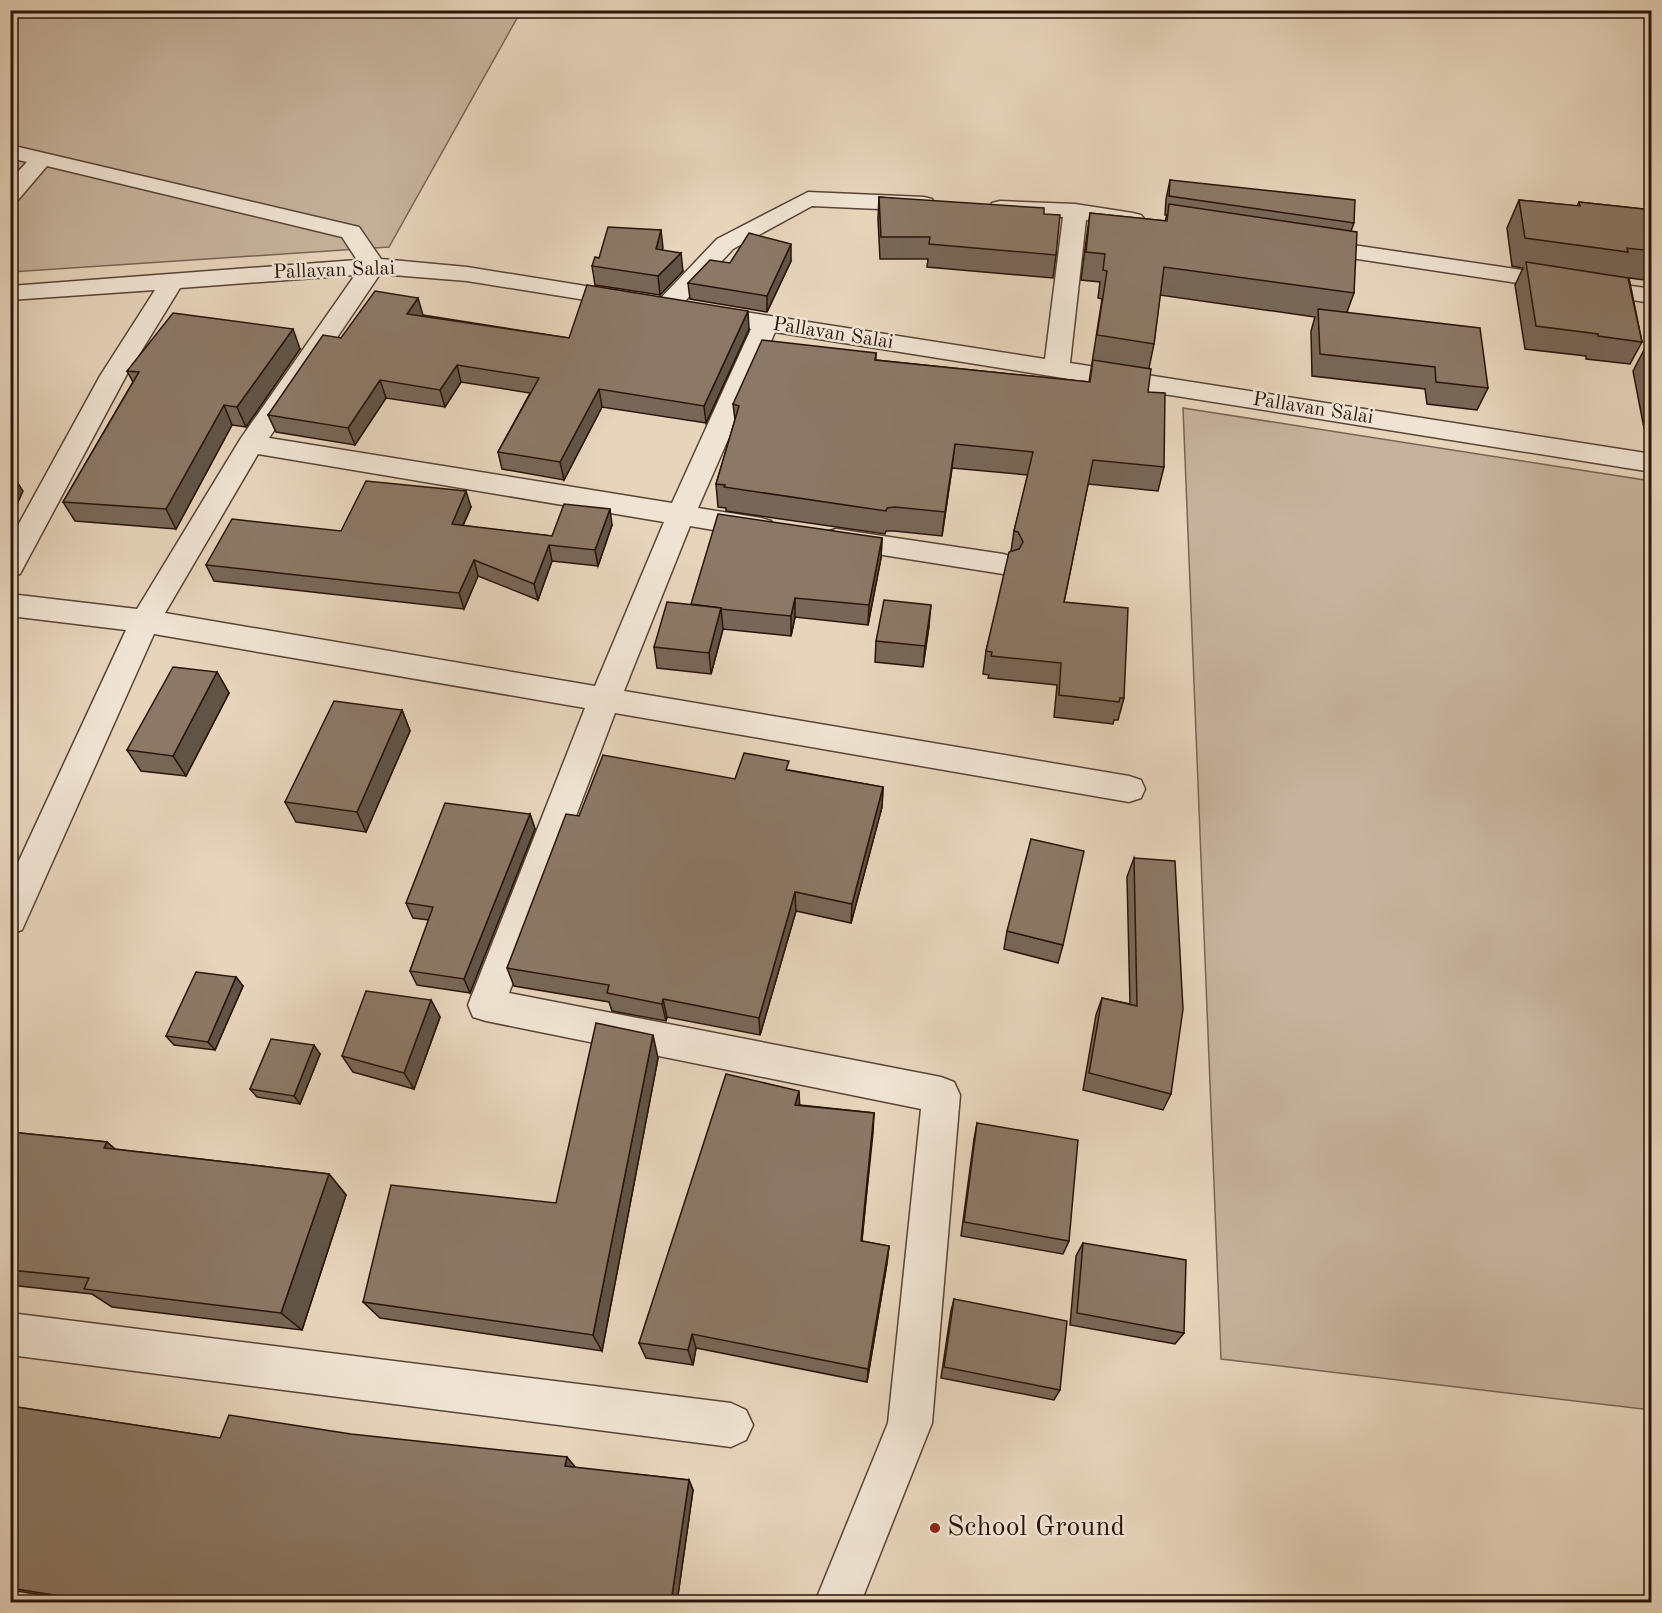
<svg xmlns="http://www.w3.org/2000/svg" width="1662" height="1613" font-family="'Old Standard TT',serif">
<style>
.green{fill:#c6b39d;stroke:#786454;stroke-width:1.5}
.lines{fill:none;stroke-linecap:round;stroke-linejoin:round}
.stream{fill:#746050;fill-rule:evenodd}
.minor-casing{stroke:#584436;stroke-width:3}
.minor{fill:#efe3d3;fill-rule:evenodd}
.wall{fill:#786758;stroke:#29140a;stroke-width:1.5}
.shaded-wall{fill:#615447;stroke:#29140a;stroke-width:1.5}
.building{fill:#8b7866;stroke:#29140a;stroke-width:1.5}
.poi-dot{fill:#8f2418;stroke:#efe3d3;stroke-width:2}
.labels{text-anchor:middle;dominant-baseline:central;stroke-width:5;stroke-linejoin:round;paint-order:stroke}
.far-street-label{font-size:20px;fill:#29140a;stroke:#efe3d3}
.near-poi-label{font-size:28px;fill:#29140a;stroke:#efe3d3;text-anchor:start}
</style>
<rect width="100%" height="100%" fill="#e6d4bb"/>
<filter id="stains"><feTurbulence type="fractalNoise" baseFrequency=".00333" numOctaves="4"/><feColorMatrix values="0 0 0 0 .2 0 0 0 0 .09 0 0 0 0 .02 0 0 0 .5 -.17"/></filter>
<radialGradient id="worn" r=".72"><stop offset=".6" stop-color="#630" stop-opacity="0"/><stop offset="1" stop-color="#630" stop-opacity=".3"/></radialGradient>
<g class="green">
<polygon points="11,11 521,11 389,247 11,272"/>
<polygon points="1183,408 1651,481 1651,1410 1221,1359"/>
</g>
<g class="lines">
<polygon class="stream" points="10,10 19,10 10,14"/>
<defs>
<g id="minor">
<path d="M 10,145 L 359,227 L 381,259 L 467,267 L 629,293 L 638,295 L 641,300 L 638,305 L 629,307 L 467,281 L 380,274 L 269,438 L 672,503 L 751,329 L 736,325 L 733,320 L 736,315 L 745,312 L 1045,359 L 1063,217 L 992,213 L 989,208 L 992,203 L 1000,201 L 1075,204 L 1133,213 L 1141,215 L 1145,220 L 1141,225 L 1133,227 L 1086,220 L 1070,363 L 1652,454 L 1652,472 L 775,332 L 698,508 L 761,518 L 771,521 L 775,528 L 771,535 L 761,538 L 690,526 L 624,691 L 1129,776 L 1141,780 L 1145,789 L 1141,798 L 1129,802 L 615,713 L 509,993 L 941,1077 L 954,1082 L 960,1095 L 932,1423 L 861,1602 L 815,1602 L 888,1423 L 921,1109 L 486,1021 L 473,1017 L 468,1005 L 585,708 L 154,634 L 22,930 L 10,934 L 10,880 L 126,630 L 10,616 L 10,594 L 137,609 L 241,438 L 355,275 L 180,288 L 126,376 L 20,574 L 10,577 L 10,540 L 100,376 L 155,290 L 10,300 L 10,286 L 357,260 L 342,237 L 47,166 L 18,200 L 10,202 L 10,180 L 27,162 L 10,158 ZM 258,454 L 664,522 L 595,686 L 165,613 Z"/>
<polygon points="808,192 924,197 932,199 935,204 932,209 924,211 812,206 733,249 676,311 667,314 658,311 655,306 658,301 717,239"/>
<polygon points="1312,239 1652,289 1652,303 1304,251 1300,246 1304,241"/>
<polygon points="836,529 1003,554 1013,557 1017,564 1013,571 1003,574 826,546 822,539 826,532"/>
<polygon points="10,1313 731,1403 746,1410 753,1425 746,1440 731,1447 10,1355"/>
</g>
</defs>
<use href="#minor" class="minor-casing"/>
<use href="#minor" class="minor"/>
</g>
<g class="wall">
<polygon points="1170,180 1354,223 1351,231 1354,293 1347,312 1488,388 1477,410 1427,404 1425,389 1312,376 1311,331 1315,317 1160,295 1154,344 1149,368 1148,392 1164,467 1158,491 1088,484 1064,602 1124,698 1118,720 1114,720 1113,724 1054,717 1057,685 988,678 989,675 983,674 986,651 1011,551 1014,531 1028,475 952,468 942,536 894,531 886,531 885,534 726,511 726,508 718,507 716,484 735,420 733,404 876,353 876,360 1089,382 1102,299 1098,298 1100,282 1081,280 1086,241 1090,213 1165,221 1167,215 1165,215 1166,199"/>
<polygon points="879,197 1044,214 1056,255 1053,278 927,267 928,259 880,259 878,219"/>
<polygon points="1519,200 1577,206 1579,202 1652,210 1652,281 1629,278 1642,342 1630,364 1586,359 1586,356 1525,349 1515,285 1523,268 1512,266 1507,228"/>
<polygon points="661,230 662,250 683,271 660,295 595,285 592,266 599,258"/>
<polygon points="791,261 767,312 690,299 688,283"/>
<polygon points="423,315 569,338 749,329 706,423 602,407 564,480 502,469 498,452 530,393 461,382 445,407 386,398 355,445 276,432 268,415 341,338"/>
<polygon points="1645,348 1652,349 1652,429 1644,428 1633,371"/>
<polygon points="300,349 246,427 232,425 176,529 75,521 63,502 133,382 127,371"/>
<polygon points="471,507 463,526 552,536 612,525 598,566 552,561 538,600 478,576 464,609 214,581 206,565 341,531"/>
<polygon points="882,538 881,558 868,625 795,617 791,636 723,629 711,674 657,668 654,647 691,604"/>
<polygon points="929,626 923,667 875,662 876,641"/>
<polygon points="217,672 229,693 186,776 141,771 127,750"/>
<polygon points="402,710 410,731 366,832 296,822 285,802"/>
<polygon points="789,770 883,787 882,807 851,923 796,911 760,1035 667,1017 666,1021 612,1011 609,1002 514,986 507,968 579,816 735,779"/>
<polygon points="530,814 535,829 470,993 417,985 410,971 429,920 413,918 406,903"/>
<polygon points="1134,858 1171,1094 1163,1110 1083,1090 1096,1015 1102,998 1130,1004 1127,877"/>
<polygon points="1007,931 1063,945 1058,963 1004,949"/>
<polygon points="236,977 243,986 215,1050 174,1045 166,1036"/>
<polygon points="431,1000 440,1017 414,1089 353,1072 342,1056"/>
<polygon points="320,1054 300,1104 257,1097 250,1089"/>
<polygon points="658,1058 602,1351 380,1318 363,1302 556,1203"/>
<polygon points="800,1105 874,1113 862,1241 889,1246 887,1263 867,1382 696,1348 693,1365 646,1358 639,1343"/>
<polygon points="977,1123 1069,1241 1063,1254 961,1236 974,1139"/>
<polygon points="10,1132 107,1142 115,1149 329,1174 346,1195 302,1330 112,1307 92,1294 10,1285"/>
<polygon points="1083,1243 1184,1333 1175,1344 1070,1325 1076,1256"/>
<polygon points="954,1299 1060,1390 1054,1400 941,1378 951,1311"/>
<polygon points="10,1406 220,1438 576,1468 689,1480 693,1490 677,1602 88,1602 10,1590"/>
</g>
<g class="shaded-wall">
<polygon points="661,230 663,248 658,267 656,249"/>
<polygon points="791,244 791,261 767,312 767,296"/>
<polygon points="681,253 683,271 660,295 658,276"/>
<polygon points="418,298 423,315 412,331 407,314"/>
<polygon points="748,311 749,329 706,423 704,406"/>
<polygon points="293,329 300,349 246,427 237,407"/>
<polygon points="457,365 461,382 445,407 440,390"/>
<polygon points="380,380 386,398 355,445 348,428"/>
<polygon points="599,389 602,407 564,480 560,462"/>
<polygon points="224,405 232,425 176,529 166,509"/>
<polygon points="955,444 952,468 942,536 945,512"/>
<polygon points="10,471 23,491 10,520"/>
<polygon points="466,491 471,507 456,540 452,524"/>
<polygon points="610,509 612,525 598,566 595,550"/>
<polygon points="882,538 881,558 868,625 869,605"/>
<polygon points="549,545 552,561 538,600 534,584"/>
<polygon points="474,560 478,576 464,609 459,593"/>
<polygon points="795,598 795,617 791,636 791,616"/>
<polygon points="931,605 929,626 923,667 925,646"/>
<polygon points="721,608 723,629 711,674 709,653"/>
<polygon points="217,672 229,693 186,776 173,756"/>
<polygon points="402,710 410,731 366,832 357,812"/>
<polygon points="883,787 882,807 851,923 852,904"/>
<polygon points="530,814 535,829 470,993 464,979"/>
<polygon points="795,892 796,911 760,1035 759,1018"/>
<polygon points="236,977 243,986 215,1050 208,1042"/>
<polygon points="663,999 667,1017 666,1021 662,1004"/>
<polygon points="431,1000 440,1017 414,1089 404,1073"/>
<polygon points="653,1035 658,1058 602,1351 593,1335"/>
<polygon points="314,1045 320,1054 300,1104 294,1096"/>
<polygon points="799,1091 800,1111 795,1105"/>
<polygon points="874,1113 873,1133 860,1258 861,1241"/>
<polygon points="107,1142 132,1164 104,1148"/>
<polygon points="329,1174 346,1195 302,1330 281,1313"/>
<polygon points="889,1246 887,1263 867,1382 868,1369"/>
<polygon points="692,1334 696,1348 693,1365 688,1350"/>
<polygon points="567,1457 576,1468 565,1466"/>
<polygon points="689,1480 693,1490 677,1602 671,1602"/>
</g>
<g class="building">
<polygon points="1170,180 1355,200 1354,223 1169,196"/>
<polygon points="879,197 1044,208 1044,214 1060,215 1056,255 929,244 930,237 881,237"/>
<polygon points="1519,200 1580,206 1579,202 1652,210 1652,251 1627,248 1628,252 1525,238"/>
<polygon points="1169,204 1357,232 1354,293 1164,267 1154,344 1097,335 1107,271 1103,270 1105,254 1086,252 1090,213 1167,221"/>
<polygon points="608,227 661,230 656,249 681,253 658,276 592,266 595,257 599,258"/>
<polygon points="749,233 791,244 767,296 688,283 710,260 730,263"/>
<polygon points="1526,262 1628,278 1642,342 1598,336 1598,334 1536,326"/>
<polygon points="587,285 748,311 704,406 599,389 560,462 498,452 539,378 457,365 440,390 380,380 348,428 268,415 323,335 341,338 375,291 418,298 407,314 569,338"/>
<polygon points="1318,309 1480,328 1488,388 1436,382 1435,367 1320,354"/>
<polygon points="173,313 293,329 237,407 224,405 166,509 63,502 139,372 127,371"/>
<polygon points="762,340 876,353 875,360 1090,382 1093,360 1151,369 1148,392 1165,393 1164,467 1093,460 1064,602 1128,608 1124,698 1120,698 1119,702 1059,695 1061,663 991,656 992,652 986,651 1009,552 1019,549 1023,542 1018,532 1014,531 1033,452 955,444 945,512 895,507 887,508 886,511 724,487 725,485 716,484 739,406 733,404"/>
<polygon points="1645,348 1652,349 1652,376"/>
<polygon points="366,481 466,491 452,524 552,536 564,504 610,509 595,550 549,545 534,584 474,560 459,593 206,565 232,519 341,531"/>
<polygon points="718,514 882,538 869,605 795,598 791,616 720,609 721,608 691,604"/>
<polygon points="884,600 931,605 925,646 876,641"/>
<polygon points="667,602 721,608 709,653 654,647"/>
<polygon points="173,667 217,672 173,756 127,750"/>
<polygon points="334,701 402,710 357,812 285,802"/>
<polygon points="744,753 789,761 786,770 883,787 852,904 795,892 759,1018 663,999 662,1004 607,993 609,985 507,968 566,814 579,816 603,755 735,779"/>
<polygon points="445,803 530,814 464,979 410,971 433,907 406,903"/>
<polygon points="1031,839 1084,851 1063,945 1007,931"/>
<polygon points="1134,858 1175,861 1183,1009 1171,1094 1089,1073 1102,998 1137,1006"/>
<polygon points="196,972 236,977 208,1042 166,1036"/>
<polygon points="366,991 431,1000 404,1073 342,1056"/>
<polygon points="596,1023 653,1035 593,1335 363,1302 391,1185 556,1203"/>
<polygon points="271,1039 314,1045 294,1096 250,1089"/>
<polygon points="726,1074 799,1091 795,1105 874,1113 861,1241 889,1246 868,1369 692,1334 688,1350 639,1343"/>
<polygon points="977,1123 1078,1140 1069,1241 964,1222"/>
<polygon points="10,1132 107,1142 104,1148 329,1174 281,1313 84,1289 89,1278 10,1270"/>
<polygon points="1083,1243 1186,1260 1184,1333 1077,1313"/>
<polygon points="954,1299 1067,1321 1060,1390 944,1367"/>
<polygon points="10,1406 220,1438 229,1415 351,1434 567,1457 565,1466 689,1480 671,1602 98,1602 10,1588"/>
</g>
<circle class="poi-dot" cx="935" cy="1528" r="6"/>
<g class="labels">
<g class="far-street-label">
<text transform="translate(334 271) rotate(-2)">Pallavan Salai</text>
<text transform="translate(833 334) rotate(9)">Pallavan Salai</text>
<text transform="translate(1313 409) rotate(9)">Pallavan Salai</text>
</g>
<g class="near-poi-label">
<text x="947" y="1528">School Ground</text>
</g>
</g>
<rect width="1662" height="1613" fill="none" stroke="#e6d4bb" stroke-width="36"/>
<rect x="12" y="12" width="1638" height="1589" fill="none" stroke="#29140a" stroke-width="3"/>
<rect x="18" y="18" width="1626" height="1577" fill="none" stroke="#29140a" stroke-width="1.5"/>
<rect width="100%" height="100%" filter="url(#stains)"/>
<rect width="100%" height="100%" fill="url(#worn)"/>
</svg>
